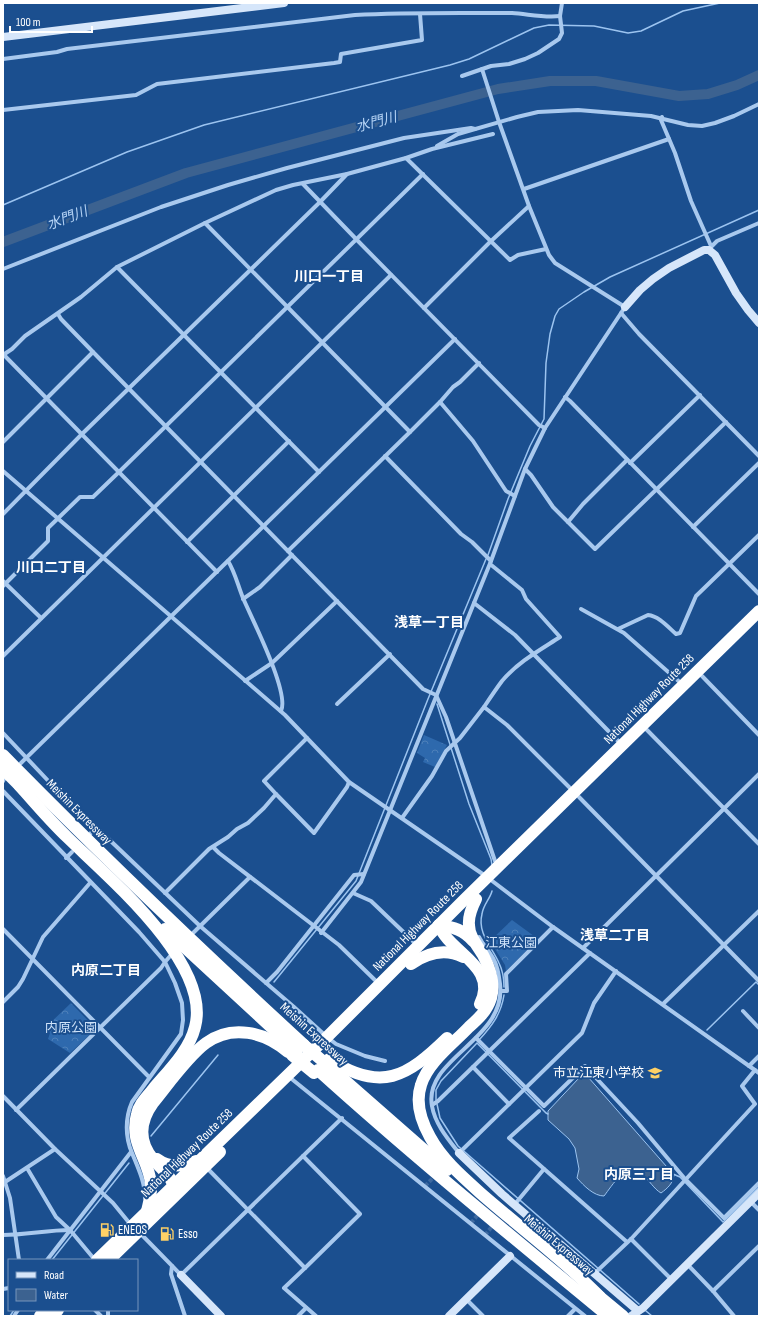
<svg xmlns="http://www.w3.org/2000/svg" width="762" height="1319" font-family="'Sofia Sans Condensed','Noto Sans JP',sans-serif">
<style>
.forest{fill:url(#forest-crowns)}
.water{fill:#3c6290;stroke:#9cc4f0}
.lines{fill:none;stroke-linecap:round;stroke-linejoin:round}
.stream{stroke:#9cc4f0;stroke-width:1.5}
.river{stroke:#3c6290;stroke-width:10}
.street-tunnel{stroke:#3d69a0;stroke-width:4;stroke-dasharray:4 2;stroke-linecap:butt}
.street{stroke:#a9c9ee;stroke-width:4}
.secondary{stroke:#d6e6fa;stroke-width:8}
.highway{stroke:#fff;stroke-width:12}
.highway-bridge{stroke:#fff;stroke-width:12}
.labels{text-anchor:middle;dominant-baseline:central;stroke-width:4;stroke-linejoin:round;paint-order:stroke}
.street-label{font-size:13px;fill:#fff;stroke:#1b4f8f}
.park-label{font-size:13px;fill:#cfe3fa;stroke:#1b4f8f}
.poi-label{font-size:13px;fill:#fff;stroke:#1b4f8f;text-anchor:start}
.water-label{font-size:14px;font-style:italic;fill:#b5d3f5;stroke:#1b4f8f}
.neighbourhood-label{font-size:14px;font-weight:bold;fill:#fff;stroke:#1b4f8f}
</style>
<defs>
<pattern id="forest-crowns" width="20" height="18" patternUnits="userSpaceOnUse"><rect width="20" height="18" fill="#2e69ad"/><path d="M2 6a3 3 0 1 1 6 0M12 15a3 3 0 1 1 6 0" fill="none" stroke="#4d80b9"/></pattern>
</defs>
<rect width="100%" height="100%" fill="#1b4f8f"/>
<g class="forest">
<polygon points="424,735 447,745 435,767 423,762 425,758 417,753"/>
<polygon points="512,920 538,939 506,971 505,965 490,941"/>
<polygon points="71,1003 96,1029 70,1053 48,1039 50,1033 46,1027"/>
</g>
<path class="water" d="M 588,1077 L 674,1175 C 673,1183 668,1188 661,1193 C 654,1189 649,1180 643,1175 C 627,1159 612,1186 604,1196 C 594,1196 584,1186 577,1178 L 579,1169 L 575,1148 L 569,1139 L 548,1120 L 548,1111 L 579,1078 Z"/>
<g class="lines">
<g class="stream">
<polyline points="3,205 127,152 204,125 450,65 469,59 534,28 549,25 594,26 628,33 641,31 683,11 720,3"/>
<polyline points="488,555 508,499 530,446 544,419 546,363 550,334 555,316 559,309 584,292 610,277 759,210"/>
<polyline points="437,704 469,804 491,859 492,865"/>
<path d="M 492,891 C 490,899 483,905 482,914 C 477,933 492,947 499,963 C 503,971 504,978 504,987"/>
<polyline points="274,982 356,881 428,699 486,559"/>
<polyline points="707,1030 756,982 759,985"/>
<path d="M 479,1040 C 492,1026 501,1014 504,995"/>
<polyline points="436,1100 436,1090 441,1081 477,1043 546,1113 548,1114"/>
<polyline points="437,1104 440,1118 458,1146 639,1304"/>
<polyline points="151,1136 218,1055"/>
<polyline points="673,1174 680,1177 723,1222 759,1187"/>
<polyline points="52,1260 129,1163"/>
<polyline points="646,1311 652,1316"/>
<polyline points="10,1316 14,1310"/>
</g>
<polyline class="river" points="3,242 186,173 498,89 550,81 596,81 679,96 708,94 737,85 759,75"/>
<g class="street-tunnel">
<polyline points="425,1186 436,1175"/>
<polyline points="471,1223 481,1211"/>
<polyline points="485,1235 495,1223"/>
</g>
<g class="street">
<path d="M 3,59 L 57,52 L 67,49 L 355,15 C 407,12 460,13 512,13 C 528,14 544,18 560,16"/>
<polyline points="462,76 491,66 509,64 525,59 538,53 559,39 562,33 560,16 562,3"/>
<polyline points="3,110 136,95 157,84 334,63 340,62 341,54 422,40 420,14"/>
<polyline points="662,117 661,120 675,153 691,201 711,246"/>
<polyline points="437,146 458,134 517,117 538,112 578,110 651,116 688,125 702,126 715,123 734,116 759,104"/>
<polyline points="406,158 510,260 518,255 546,249"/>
<polyline points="303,184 357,240 539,425 545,428"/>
<polyline points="524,189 669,139"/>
<polyline points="205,223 410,432"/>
<polyline points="710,248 717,241 759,223"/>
<polyline points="117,267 319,472"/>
<polyline points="3,269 161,207 228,185 287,168 404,138 471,128 475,129"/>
<polyline points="424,308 490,242 529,206"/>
<polyline points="621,313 639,334 759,456"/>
<polyline points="58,314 61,319 93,352 423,689 436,695 446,717 495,861 498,865"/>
<polyline points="3,354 217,572"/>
<polyline points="3,355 12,349 25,336 81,297 117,267 205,223 276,190 293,185 347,174 406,158 432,149 493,134"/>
<polyline points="565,397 570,401 759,594"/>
<polyline points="440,402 473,441 506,491 515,496"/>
<polyline points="3,442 93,352"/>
<polyline points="385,456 461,534 472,542 491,561"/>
<polyline points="630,463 700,395"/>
<polyline points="525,469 531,475 553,507 568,522 583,504 627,460"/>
<polyline points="3,471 285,715 349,782 487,877 553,927 759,1073"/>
<polyline points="3,514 82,434 320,202 347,174"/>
<polyline points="568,522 595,549 726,422"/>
<polyline points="693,527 759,463"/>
<polyline points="187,542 289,441"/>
<polyline points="288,551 410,432 440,402 453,387 460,382 479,363"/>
<path d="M 228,561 C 235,572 238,586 243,598 C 252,619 290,693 281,711"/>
<polyline points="3,581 41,618"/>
<polyline points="3,586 48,541 48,528 80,497 93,497 119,472 423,174"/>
<polyline points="243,599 260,587 292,555"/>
<polyline points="474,603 515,635 621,744"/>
<polyline points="581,609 624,633 683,685"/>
<path d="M 618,629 L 648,615 C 659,616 668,627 676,634 L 680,633 L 696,596 L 759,535"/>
<polyline points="3,656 391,275"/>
<polyline points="702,676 759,735"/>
<polyline points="245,681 272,663 337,601"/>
<polyline points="337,704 390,654"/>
<path d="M 484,707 C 490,698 496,689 502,681 C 518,662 540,650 560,637 L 526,599 L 522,590 L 490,564"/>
<polyline points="647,730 759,844"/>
<polyline points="3,733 55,788 200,926 294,1007 327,1037 336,1044 365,1056 385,1061"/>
<polyline points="21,763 455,339"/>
<polyline points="3,781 4,779"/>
<path d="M 3,791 L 139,932 L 165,962 L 175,983 L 182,1003 L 183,1020 L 181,1034 L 132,1102 C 125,1118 125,1137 132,1153 C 138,1168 145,1182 145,1198"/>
<polyline points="276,794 314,833 347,787 349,782"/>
<polyline points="579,797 759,981"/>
<polyline points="402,818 432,776 446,751 460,738 484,707 507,725 574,792"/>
<polyline points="90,834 96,827"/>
<polyline points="213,847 219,853 339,945 379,984"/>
<polyline points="66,858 72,852"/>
<polyline points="165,893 209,849 228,837 237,829 248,823 264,808 276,794 264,781 307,738"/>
<polyline points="353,893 371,901 417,945"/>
<polyline points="3,929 149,1077"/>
<polyline points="321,933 361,882 491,561 525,469 545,428 625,307 555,263 549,255 529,206 499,122 482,69"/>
<polyline points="192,934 250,877"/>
<path d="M 479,937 C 483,945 490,952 494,960 C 498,967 499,976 500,984 C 507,1040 423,1058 432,1106 C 435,1124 448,1139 459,1153 L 582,1033 L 594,1003 L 616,971"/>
<polyline points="583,948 759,774"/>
<polyline points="266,983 277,972 354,875 364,874"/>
<polyline points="501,991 507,991 506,974 553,927"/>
<polyline points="3,1002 18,987 23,979 43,937 90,883"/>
<polyline points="663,1004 759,911"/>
<polyline points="743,1011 759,1028"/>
<polyline points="476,1038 544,1106 585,1066 638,1123 685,1179 724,1218 759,1183"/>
<polyline points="749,1066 759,1056"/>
<polyline points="473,1067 509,1104"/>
<polyline points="288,1076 585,1316"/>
<polyline points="3,1096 55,1149 113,1203 131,1225"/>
<polyline points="432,1105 438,1101 590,953"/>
<polyline points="16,1110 161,968 165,962 171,955"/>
<polyline points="539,1111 509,1138 627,1242"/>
<polyline points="206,1167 305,1268 360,1214 303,1156"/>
<polyline points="27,1168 56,1217 70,1230 95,1260"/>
<polyline points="3,1176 10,1198 19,1260"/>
<polyline points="5,1182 55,1149"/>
<polyline points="751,1202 759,1210"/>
<polyline points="515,1204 544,1169"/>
<polyline points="139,1232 181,1275 342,1118"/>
<path d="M 3,1235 C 25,1235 48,1230 70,1230"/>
<polyline points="631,1239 671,1279"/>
<polyline points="47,1260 131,1152"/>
<polyline points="687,1264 713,1291 734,1316"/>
<polyline points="172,1266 171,1274 185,1316"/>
<polyline points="305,1268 284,1288 316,1316"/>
<polyline points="595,1273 631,1239 755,1104 742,1086 755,1070"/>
<polyline points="3,1289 9,1288"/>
<polyline points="713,1291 759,1246"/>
<polyline points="466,1299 483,1316"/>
<polyline points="95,1310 101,1316"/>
<polyline points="14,1316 18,1310"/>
<polyline points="108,1316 108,1310"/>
<polyline points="298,1316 306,1308"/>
<polyline points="568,1316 575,1309"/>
</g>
<g class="secondary">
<polyline points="3,37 284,3"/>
<polyline points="625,307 640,290 653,279 669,268 704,250 709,250 715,255 736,293 748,310 759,323"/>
<polyline points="459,1153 502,1194 638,1311"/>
<polyline points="181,1275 221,1316"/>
<polyline points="449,1316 510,1256"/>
<polyline points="631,1316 643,1308 759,1193"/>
</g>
<g class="highway">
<path d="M 3,755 C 100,854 201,950 304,1045"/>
<polyline points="3,769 24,790"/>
<path d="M 19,785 C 35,803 50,821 68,838 C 109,878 212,964 195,1027 C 189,1051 169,1070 153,1089 C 147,1097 139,1104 137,1114 C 129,1144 149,1159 151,1184 C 152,1193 149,1202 147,1211"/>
<path d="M 476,899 C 472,907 468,916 469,925 C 469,936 477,945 483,955 C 490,968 495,984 491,998 C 487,1011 478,1019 469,1027 C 453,1044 428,1062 421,1085 C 415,1103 421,1121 430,1137 C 443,1161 465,1179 485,1197 C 523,1230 564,1260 600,1297"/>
<path d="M 439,925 C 449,953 499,966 480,1004"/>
<path d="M 439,925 C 453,927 464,930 473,941"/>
<polyline points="165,929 297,1051"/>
<path d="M 411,964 C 427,953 445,948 463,957"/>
<path d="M 329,1059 C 381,1093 407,1077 447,1038"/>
<polyline points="325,1063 447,1170"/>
<path d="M 318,1070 C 412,1155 510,1235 608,1316"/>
<path d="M 157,1159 C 169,1168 182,1167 196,1161"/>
<path d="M 176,1192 C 173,1177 162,1170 153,1159 C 138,1141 140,1121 153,1103 C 167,1086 188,1056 206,1043 C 232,1024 265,1032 288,1052"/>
<polyline points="97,1260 327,1037 464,900 759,611"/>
<polyline points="109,1260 220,1152"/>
<polyline points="594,1292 623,1316"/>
<polyline points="40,1316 46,1310"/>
<polyline points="52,1316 58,1310"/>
</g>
<g class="highway-bridge">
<polyline points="304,1045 325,1063"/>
<polyline points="292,1055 314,1073"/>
</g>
</g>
<defs>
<symbol id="school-bare" viewBox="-9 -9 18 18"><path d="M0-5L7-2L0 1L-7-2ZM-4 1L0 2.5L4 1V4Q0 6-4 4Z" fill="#ffd166" stroke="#1b4f8f" stroke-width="2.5" paint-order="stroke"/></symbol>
<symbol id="fuel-bare" viewBox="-9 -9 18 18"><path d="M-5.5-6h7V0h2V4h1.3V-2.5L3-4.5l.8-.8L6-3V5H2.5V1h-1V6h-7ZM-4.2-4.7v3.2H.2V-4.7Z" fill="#ffd166" stroke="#1b4f8f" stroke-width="2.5" paint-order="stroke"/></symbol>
</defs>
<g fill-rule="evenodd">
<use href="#school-bare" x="645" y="1063" width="20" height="20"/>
<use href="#fuel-bare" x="97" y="1220" width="20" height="20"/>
<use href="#fuel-bare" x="157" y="1224" width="20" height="20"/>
</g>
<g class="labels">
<g class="street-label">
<text transform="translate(649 699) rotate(-45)">National Highway Route 258</text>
<text transform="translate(79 812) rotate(45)">Meishin Expressway</text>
<text transform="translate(418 926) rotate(-45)">National Highway Route 258</text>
<text transform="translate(314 1034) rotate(42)">Meishin Expressway</text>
<text transform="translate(187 1153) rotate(-44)">National Highway Route 258</text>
<text transform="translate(559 1245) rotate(40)">Meishin Expressway</text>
</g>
<g class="park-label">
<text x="511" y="943">江東公園</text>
<text x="71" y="1028">内原公園</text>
</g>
<g class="poi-label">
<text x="644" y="1073" text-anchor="end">市立江東小学校</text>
<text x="118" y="1230">ENEOS</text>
<text x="178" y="1234">Esso</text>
</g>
<g class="water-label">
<text transform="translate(376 122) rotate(-15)">水門川</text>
<text transform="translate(67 218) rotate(-21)">水門川</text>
</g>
<g class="neighbourhood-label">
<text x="329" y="276">川口一丁目</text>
<text x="51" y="567">川口二丁目</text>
<text x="429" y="622">浅草一丁目</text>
<text x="615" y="935">浅草二丁目</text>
<text x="106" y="970">内原二丁目</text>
<text x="639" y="1174">内原三丁目</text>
</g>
</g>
<rect width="762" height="1319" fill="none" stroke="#ffffff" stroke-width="8"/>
<rect x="8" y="1259" width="130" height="52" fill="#1b4f8f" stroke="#7695bc"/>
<rect x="16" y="1272" width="20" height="6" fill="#d6e6fa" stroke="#7695bc"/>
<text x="44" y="1279" font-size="12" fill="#ffffff">Road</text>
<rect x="16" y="1289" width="20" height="12" fill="#3c6290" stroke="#7695bc"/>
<text x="44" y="1299" font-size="12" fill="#ffffff">Water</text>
<path d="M10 26v6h82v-6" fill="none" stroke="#ffffff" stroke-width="2"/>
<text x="16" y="26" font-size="12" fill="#ffffff" stroke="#1b4f8f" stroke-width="3" paint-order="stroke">100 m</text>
</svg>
